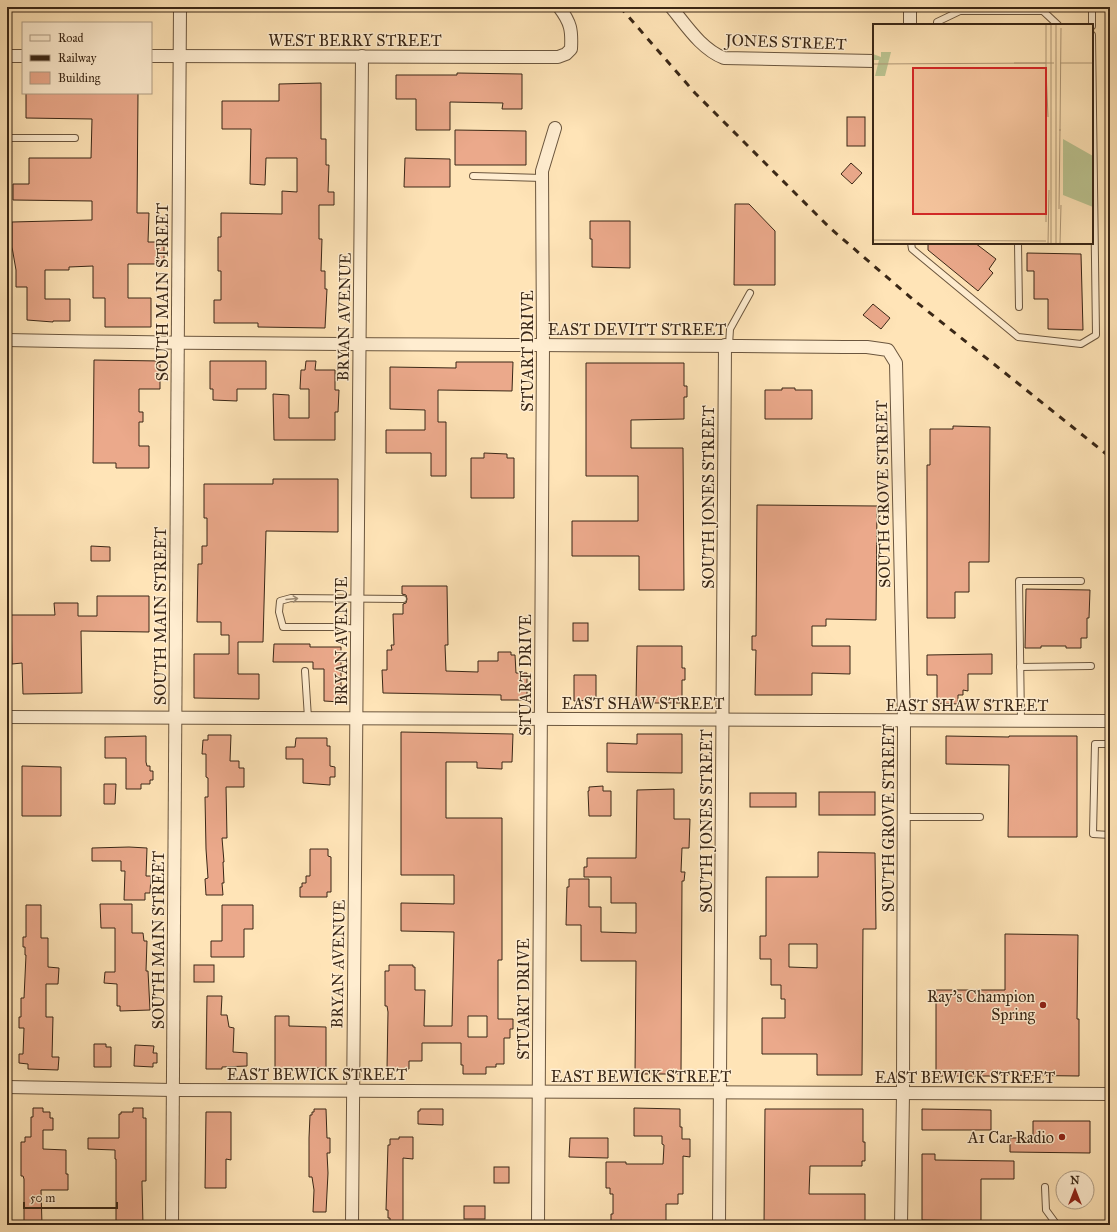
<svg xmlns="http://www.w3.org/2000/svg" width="1117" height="1232" font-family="'IM FELL Great Primer',serif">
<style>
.building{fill:#eba98b;stroke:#3a2716;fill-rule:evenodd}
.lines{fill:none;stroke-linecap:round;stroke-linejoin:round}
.service-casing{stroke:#6b563e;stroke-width:8}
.minor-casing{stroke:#6b563e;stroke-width:14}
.service{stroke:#ffedd0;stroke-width:6}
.minor{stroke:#ffedd0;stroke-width:12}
.rail{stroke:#3a2716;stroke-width:3;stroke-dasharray:7 7;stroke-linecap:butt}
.oneway{stroke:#9c8a73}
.poi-dot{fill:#8f2418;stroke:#ffedd0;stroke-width:1.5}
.labels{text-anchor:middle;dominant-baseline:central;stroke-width:3;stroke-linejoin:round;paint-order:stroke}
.street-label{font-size:16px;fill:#3a2716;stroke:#ffedd0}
.poi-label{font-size:16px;fill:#3a2716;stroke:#ffedd0;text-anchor:end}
.inset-road{fill:none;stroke:#b09877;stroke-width:1}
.view{fill:#d62828;fill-opacity:0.15;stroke:#d62828;stroke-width:2}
.inset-edge{fill:none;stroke:#3a2716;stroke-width:2}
</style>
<rect width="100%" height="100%" fill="#ffe4b7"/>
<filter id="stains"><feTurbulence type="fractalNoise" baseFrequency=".005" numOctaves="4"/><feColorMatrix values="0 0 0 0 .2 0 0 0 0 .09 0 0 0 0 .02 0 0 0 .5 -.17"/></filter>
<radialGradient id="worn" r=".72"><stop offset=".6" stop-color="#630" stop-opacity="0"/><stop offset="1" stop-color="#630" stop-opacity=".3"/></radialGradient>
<g class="building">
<polygon points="457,73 522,74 522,109 502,109 503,103 450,102 450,130 416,130 416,99 396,99 396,75 457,75"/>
<polygon points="321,83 321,139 326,139 326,165 329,165 328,192 334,192 334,205 319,205 319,239 322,239 321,271 325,271 325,289 327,289 325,328 258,327 258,323 214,323 214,300 221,300 221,271 218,271 218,237 221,237 221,213 282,214 282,191 297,192 297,158 266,158 265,185 250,184 251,129 222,129 222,101 279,101 279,84"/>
<polygon points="26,93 138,93 137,213 149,213 148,242 164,242 164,264 128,264 128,298 151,298 151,327 105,327 105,298 93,298 93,266 69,267 69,270 45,270 45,299 70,299 70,321 53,321 53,322 27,320 27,287 16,287 16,270 12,247 12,222 92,220 92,201 13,200 13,184 29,184 29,158 91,158 92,119 26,118"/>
<rect x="847" y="117" width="18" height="29"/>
<polygon points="455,130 526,131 526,165 455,165"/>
<polygon points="405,158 450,159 450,187 404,187"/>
<polygon points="851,163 862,173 852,184 841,174"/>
<polygon points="735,204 749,204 775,231 775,285 734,285"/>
<polygon points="590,221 630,221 630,268 592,267 592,239 590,239"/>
<polygon points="928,243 975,243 996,259 989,269 993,273 978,291 928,250"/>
<polygon points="1027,253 1081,254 1083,330 1048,329 1048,299 1034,299 1034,271 1027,271"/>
<polygon points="873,304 890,318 881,329 863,315"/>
<polygon points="94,360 160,361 160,389 139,389 139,412 143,412 143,422 139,422 139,446 149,446 149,468 116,468 116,463 93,463"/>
<polygon points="210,361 266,361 266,389 237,389 237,401 213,400 213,389 210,389"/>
<polygon points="306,361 316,361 315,370 335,370 335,390 339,390 338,412 335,412 335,440 274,440 273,394 289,395 289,418 309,418 309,389 300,389 301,370 305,370"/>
<polygon points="456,362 513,362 512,391 438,390 438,422 446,422 446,476 431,476 431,453 386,453 386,430 425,430 425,410 390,409 390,367 456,368"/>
<polygon points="586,363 684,363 684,386 687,386 687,397 684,397 684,419 631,420 631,448 683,448 684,590 639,590 639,556 572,556 572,521 638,521 638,476 586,476"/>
<polygon points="782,388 795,388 795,390 812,390 812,419 765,419 765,390 782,390"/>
<polygon points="953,426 990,427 989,562 969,562 969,592 955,592 955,618 927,618 927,465 930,465 930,429 953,429"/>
<polygon points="484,453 507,454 507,458 514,458 514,498 471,498 471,458 484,458"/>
<polygon points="273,479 338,479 338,532 266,531 263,642 238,642 238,674 259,674 259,699 194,698 194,654 229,654 229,635 221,635 221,622 197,622 198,564 202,564 202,546 207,546 207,518 204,518 204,484 273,484"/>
<polygon points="757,505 877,506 876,620 826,619 826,626 812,626 812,646 850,646 850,674 812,673 812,695 755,695 756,650 752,650 752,636 756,636"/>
<polygon points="91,546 110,547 110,561 91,561"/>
<polygon points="402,586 447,586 448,645 445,645 446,671 478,672 478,661 498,661 498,652 511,652 511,655 515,655 516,673 527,673 527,700 501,700 501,695 383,693 382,670 387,670 387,650 392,650 391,645 394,645 393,614 403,614 403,604 406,603 407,599 406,595 402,594"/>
<polygon points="1026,589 1090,590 1089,618 1087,618 1087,638 1081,638 1081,648 1066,648 1066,646 1041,646 1041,648 1025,648"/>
<polygon points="97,596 149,596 149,632 81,631 82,693 23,694 22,663 12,664 11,615 55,615 54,603 78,603 78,616 97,616"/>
<rect x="573" y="623" width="15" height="18"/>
<polygon points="274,644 310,644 310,647 341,647 341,702 324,701 324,669 313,669 313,662 273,662"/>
<polygon points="637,646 682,646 682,668 685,668 685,680 682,680 682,703 636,703"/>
<polygon points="992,654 992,674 968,674 968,691 963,690 963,695 958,695 958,704 937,703 937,675 927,675 927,655"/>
<polygon points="574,675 596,675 596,700 574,701"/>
<path d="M 401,732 L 513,734 L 512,762 L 502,762 L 502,769 L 477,768 L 477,762 L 446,762 L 446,818 L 502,818 L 502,960 L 498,960 L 498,1019 L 513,1019 L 513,1029 L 510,1029 L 510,1038 L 504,1038 L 504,1064 L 496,1064 L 496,1067 L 486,1067 L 486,1074 L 463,1074 L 463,1065 L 461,1065 L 461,1043 L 422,1043 L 422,1061 L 409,1061 L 409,1069 L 387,1069 L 388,1012 L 387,1006 L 385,1006 L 385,971 L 389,971 L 389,965 L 413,965 L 413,967 L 415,967 L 415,990 L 425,990 L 424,1026 L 452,1026 L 454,932 L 401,931 L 401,903 L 454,904 L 454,875 L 401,875 ZM 468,1016 L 487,1016 L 487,1037 L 468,1037 Z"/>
<polygon points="637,734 682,734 682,773 607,772 607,743 637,744"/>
<polygon points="208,735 231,735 230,761 239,761 239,768 244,768 244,787 226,787 227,838 222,838 224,862 223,862 224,883 222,883 223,895 206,895 205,879 208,878 206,849 205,797 208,797 208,778 206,777 206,754 202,754 203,740 208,740"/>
<polygon points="146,736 146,762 147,766 150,766 150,771 153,771 153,780 150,780 150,784 141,784 141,789 126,789 126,758 105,758 105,737"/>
<polygon points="946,736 1009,737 1009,736 1077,736 1077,837 1008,837 1009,765 946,764"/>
<polygon points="296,738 327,738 327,746 330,746 330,766 335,767 335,777 330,777 330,785 303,783 303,759 286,759 286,747 295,747"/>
<polygon points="22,766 61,767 61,816 22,816"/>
<polygon points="104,784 116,784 115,804 104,804"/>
<polygon points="603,786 603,791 611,791 611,816 589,816 588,791 589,791 589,787"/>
<polygon points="674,789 674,819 690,819 689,848 682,848 681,872 685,872 684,881 682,881 681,1074 635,1074 636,961 581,961 581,925 566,925 567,887 569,887 569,879 589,879 589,907 601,907 601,932 636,933 636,903 611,903 611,877 584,877 584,867 587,867 587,858 636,858 637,790"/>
<rect x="819" y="792" width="56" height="23"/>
<rect x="750" y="793" width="46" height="14"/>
<polygon points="129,847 147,848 146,876 151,876 150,893 145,893 145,900 124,900 125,871 121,871 121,861 92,861 92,848"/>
<polygon points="310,849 328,849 328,856 331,857 331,892 327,892 327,897 300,897 300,887 302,887 302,883 306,883 306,876 310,876"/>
<path d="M 818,852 L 875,853 L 876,929 L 863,929 L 862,1075 L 817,1075 L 817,1054 L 762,1054 L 762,1018 L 785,1018 L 785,999 L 781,999 L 781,985 L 771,985 L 771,959 L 760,959 L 760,936 L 766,936 L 766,877 L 818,877 ZM 789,944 L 817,944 L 817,968 L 789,967 Z"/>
<polygon points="100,904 132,904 132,933 143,933 144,941 147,941 146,971 148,971 150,1010 120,1011 120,1006 117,1006 117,984 104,983 105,972 115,972 115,928 101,928"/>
<polygon points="26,905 41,905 41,938 48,938 48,967 59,968 58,984 46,984 46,1017 53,1017 52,1057 59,1057 58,1070 28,1069 28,1064 19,1063 19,1054 23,1054 24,1028 19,1028 19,1017 21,1017 21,998 24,998 26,955 25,955 25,947 23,947 23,937 26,937"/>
<polygon points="222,905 253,905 253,929 244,929 244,957 211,957 211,941 222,941"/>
<polygon points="1005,934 1078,935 1077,1019 1079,1019 1079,1076 994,1075 994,1076 936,1076 936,990 1005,990"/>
<rect x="194" y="965" width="20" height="17"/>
<polygon points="207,996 222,996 221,1015 227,1015 229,1027 234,1028 233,1052 247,1053 247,1066 222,1067 222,1069 206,1069"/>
<polygon points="275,1016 289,1016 289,1026 326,1027 326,1068 317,1068 317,1070 290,1070 275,1068"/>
<polygon points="94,1044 106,1044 106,1047 111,1047 111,1067 94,1067"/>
<polygon points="135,1045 154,1046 153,1053 157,1053 157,1063 153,1063 153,1067 134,1066"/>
<polygon points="33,1108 43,1108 43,1112 50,1112 50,1118 53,1118 53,1130 43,1130 43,1149 66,1150 66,1174 68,1174 68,1190 41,1190 42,1225 24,1225 24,1179 23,1176 21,1176 21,1142 25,1142 25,1137 31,1137 31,1117 33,1117"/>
<polygon points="133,1108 143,1108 143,1118 146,1118 146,1181 142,1181 142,1185 143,1225 116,1225 116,1159 115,1159 115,1150 88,1149 88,1138 119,1138 119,1114 121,1114 121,1112 133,1112"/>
<polygon points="634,1108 680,1109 680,1127 682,1127 682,1139 690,1139 690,1157 683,1156 683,1194 678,1194 678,1204 666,1204 666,1225 611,1225 611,1214 613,1214 613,1194 610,1194 610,1188 606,1188 606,1162 626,1162 626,1164 663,1164 664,1145 662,1144 662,1136 634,1136"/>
<polygon points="314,1109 326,1109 327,1138 330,1138 330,1153 327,1153 328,1173 326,1212 313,1212 314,1190 312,1177 309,1177 309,1138 310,1115 312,1115 312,1112 314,1112"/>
<polygon points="420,1109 443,1109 443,1125 418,1124 418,1111 420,1111"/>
<polygon points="765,1109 863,1109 863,1142 865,1142 865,1161 862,1161 862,1166 810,1166 809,1194 865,1194 865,1225 764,1225"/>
<polygon points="922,1109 991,1110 991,1130 922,1130"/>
<polygon points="206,1112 231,1112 231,1160 226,1159 226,1188 205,1188"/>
<polygon points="1033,1121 1090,1121 1090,1153 1010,1152 1010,1138 1033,1138"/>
<polygon points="399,1137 413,1137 413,1159 403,1158 403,1225 390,1225 390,1218 388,1218 388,1210 386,1210 388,1145 390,1145 390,1139 399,1139"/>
<polygon points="570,1138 608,1138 608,1158 569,1157"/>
<polygon points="922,1154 935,1154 935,1160 1014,1161 1014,1179 981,1179 981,1221 922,1220"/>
<rect x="494" y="1167" width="15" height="16"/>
<rect x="464" y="1206" width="21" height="13"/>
</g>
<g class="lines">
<defs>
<g id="service">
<polyline points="960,7 960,11 1043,11 1042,7"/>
<polyline points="1043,11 1058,25"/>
<polyline points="937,25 937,22 960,11"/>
<polyline points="1092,26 1092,7"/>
<polyline points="7,138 75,138"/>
<polyline points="473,176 542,178"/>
<polyline points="911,243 912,249 1018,337 1081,344 1096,335 1092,35"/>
<polyline points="1018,243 1019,307"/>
<polyline points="729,345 730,329 750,293"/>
<polyline points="357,629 339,627 283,627 279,612 280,601 291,598 403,599"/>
<polyline points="1020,667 1091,666"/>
<polyline points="305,671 308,718"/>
<polyline points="1021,721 1019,581 1081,581"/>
<polyline points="1110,744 1095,744 1093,834 1110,835"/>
<polyline points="904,817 980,817"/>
<polyline points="1045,1187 1046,1210 1057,1225"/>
</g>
<g id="minor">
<path d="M 671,7 C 686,25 701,49 724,58 L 874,61"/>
<polyline points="910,25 910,7"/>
<polyline points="7,56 23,56"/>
<path d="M 151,56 L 558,57 L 566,54 L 571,49 C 572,30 571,23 559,7"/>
<path d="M 7,340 C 294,346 581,344 867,347 L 888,350 L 896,363 L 904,721 L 903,1093 L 901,1225"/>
<polyline points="7,717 1110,721"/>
<polyline points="7,1087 173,1090 1110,1094"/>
<polyline points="172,1225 180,7"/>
<polyline points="352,1225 362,56"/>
<polyline points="538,1225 543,344 542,171 555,128"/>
<polyline points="719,1225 725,345"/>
</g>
</defs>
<use href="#service" class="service-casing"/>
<use href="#minor" class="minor-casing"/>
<use href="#service" class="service"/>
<use href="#minor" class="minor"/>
<polyline class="rail" points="620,7 695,93 830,228 910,297 1110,457"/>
</g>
<defs><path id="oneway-shaft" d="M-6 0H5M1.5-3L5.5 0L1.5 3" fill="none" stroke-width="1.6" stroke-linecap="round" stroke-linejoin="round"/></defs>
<use class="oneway" href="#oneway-shaft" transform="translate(292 599) rotate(-5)"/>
<g class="poi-dot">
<circle cx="1043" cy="1005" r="4"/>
<circle cx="1062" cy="1137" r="4"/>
</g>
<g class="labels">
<g class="street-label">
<text x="355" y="40">WEST BERRY STREET</text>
<text transform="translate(786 42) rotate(2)">JONES STREET</text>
<text transform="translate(162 292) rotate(-90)">SOUTH MAIN STREET</text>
<text transform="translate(344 317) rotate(-89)">BRYAN AVENUE</text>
<text x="637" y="329">EAST DEVITT STREET</text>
<text transform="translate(527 351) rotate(-90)">STUART DRIVE</text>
<text transform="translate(883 494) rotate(-91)">SOUTH GROVE STREET</text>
<text transform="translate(708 497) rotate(-90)">SOUTH JONES STREET</text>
<text transform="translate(160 616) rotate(-90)">SOUTH MAIN STREET</text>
<text transform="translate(341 641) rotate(-90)">BRYAN AVENUE</text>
<text transform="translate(525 675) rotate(-90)">STUART DRIVE</text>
<text x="643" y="703">EAST SHAW STREET</text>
<text x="967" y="705">EAST SHAW STREET</text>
<text transform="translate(888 818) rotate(-90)">SOUTH GROVE STREET</text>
<text transform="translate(706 821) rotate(-90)">SOUTH JONES STREET</text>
<text transform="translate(158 940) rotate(-90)">SOUTH MAIN STREET</text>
<text transform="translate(338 964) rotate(-89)">BRYAN AVENUE</text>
<text transform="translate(523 999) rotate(-90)">STUART DRIVE</text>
<text x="317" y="1074">EAST BEWICK STREET</text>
<text x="641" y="1076">EAST BEWICK STREET</text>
<text x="965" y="1077">EAST BEWICK STREET</text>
</g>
<g class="poi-label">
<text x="1035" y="996">Ray's Champion<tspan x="1035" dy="18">Spring</tspan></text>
<text x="1054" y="1137">A1 Car Radio</text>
</g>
</g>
<g transform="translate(873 24)">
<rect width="220" height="220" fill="#ffe4b7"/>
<path d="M 8,28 L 18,28 L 12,52 L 2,52 L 6,36 L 0,36 L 0,30 L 8,33 ZM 190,115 L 220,132 L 220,183 L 190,171 Z" fill="#bcc592"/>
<path class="inset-road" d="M 178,0 L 178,220M 183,0 L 183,220M 141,39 L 181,39M 187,39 L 220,39M 0,40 L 173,39M 173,45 L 175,93M 173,47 L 173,0M 173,79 L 173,198M 187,107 L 188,4M 186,185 L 187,105M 0,216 L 173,217M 175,220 L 176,166M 187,220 L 188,181"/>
<path class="view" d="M 40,44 L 173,44 L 173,190 L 40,190 Z"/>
<rect width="220" height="220" class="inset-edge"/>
</g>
<rect width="1117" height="1232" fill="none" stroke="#ffe4b7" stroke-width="24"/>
<rect x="8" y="8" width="1101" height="1216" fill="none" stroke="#3a2716" stroke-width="2"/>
<rect x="12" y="12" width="1093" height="1208" fill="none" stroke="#3a2716"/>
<rect x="22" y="22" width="130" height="72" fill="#ffedd0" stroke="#b09e86"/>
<rect x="30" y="35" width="20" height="6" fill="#ffedd0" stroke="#b09e86"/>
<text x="58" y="42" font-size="12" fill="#3a2716">Road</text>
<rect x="30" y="55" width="20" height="6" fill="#3a2716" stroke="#b09e86"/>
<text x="58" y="62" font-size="12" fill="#3a2716">Railway</text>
<rect x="30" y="72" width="20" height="12" fill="#eba98b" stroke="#b09e86"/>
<text x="58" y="82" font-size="12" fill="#3a2716">Building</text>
<g transform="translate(1075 1190)"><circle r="19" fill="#ffedd0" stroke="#b09e86"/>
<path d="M0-3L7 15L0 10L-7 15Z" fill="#8f2418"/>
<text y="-6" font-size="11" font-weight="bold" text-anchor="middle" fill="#3a2716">N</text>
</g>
<path d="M24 1202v6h93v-6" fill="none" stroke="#3a2716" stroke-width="2"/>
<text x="30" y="1202" font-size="12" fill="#3a2716" stroke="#ffedd0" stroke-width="3" paint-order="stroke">50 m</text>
<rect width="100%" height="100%" filter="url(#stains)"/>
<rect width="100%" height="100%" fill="url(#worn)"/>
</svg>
